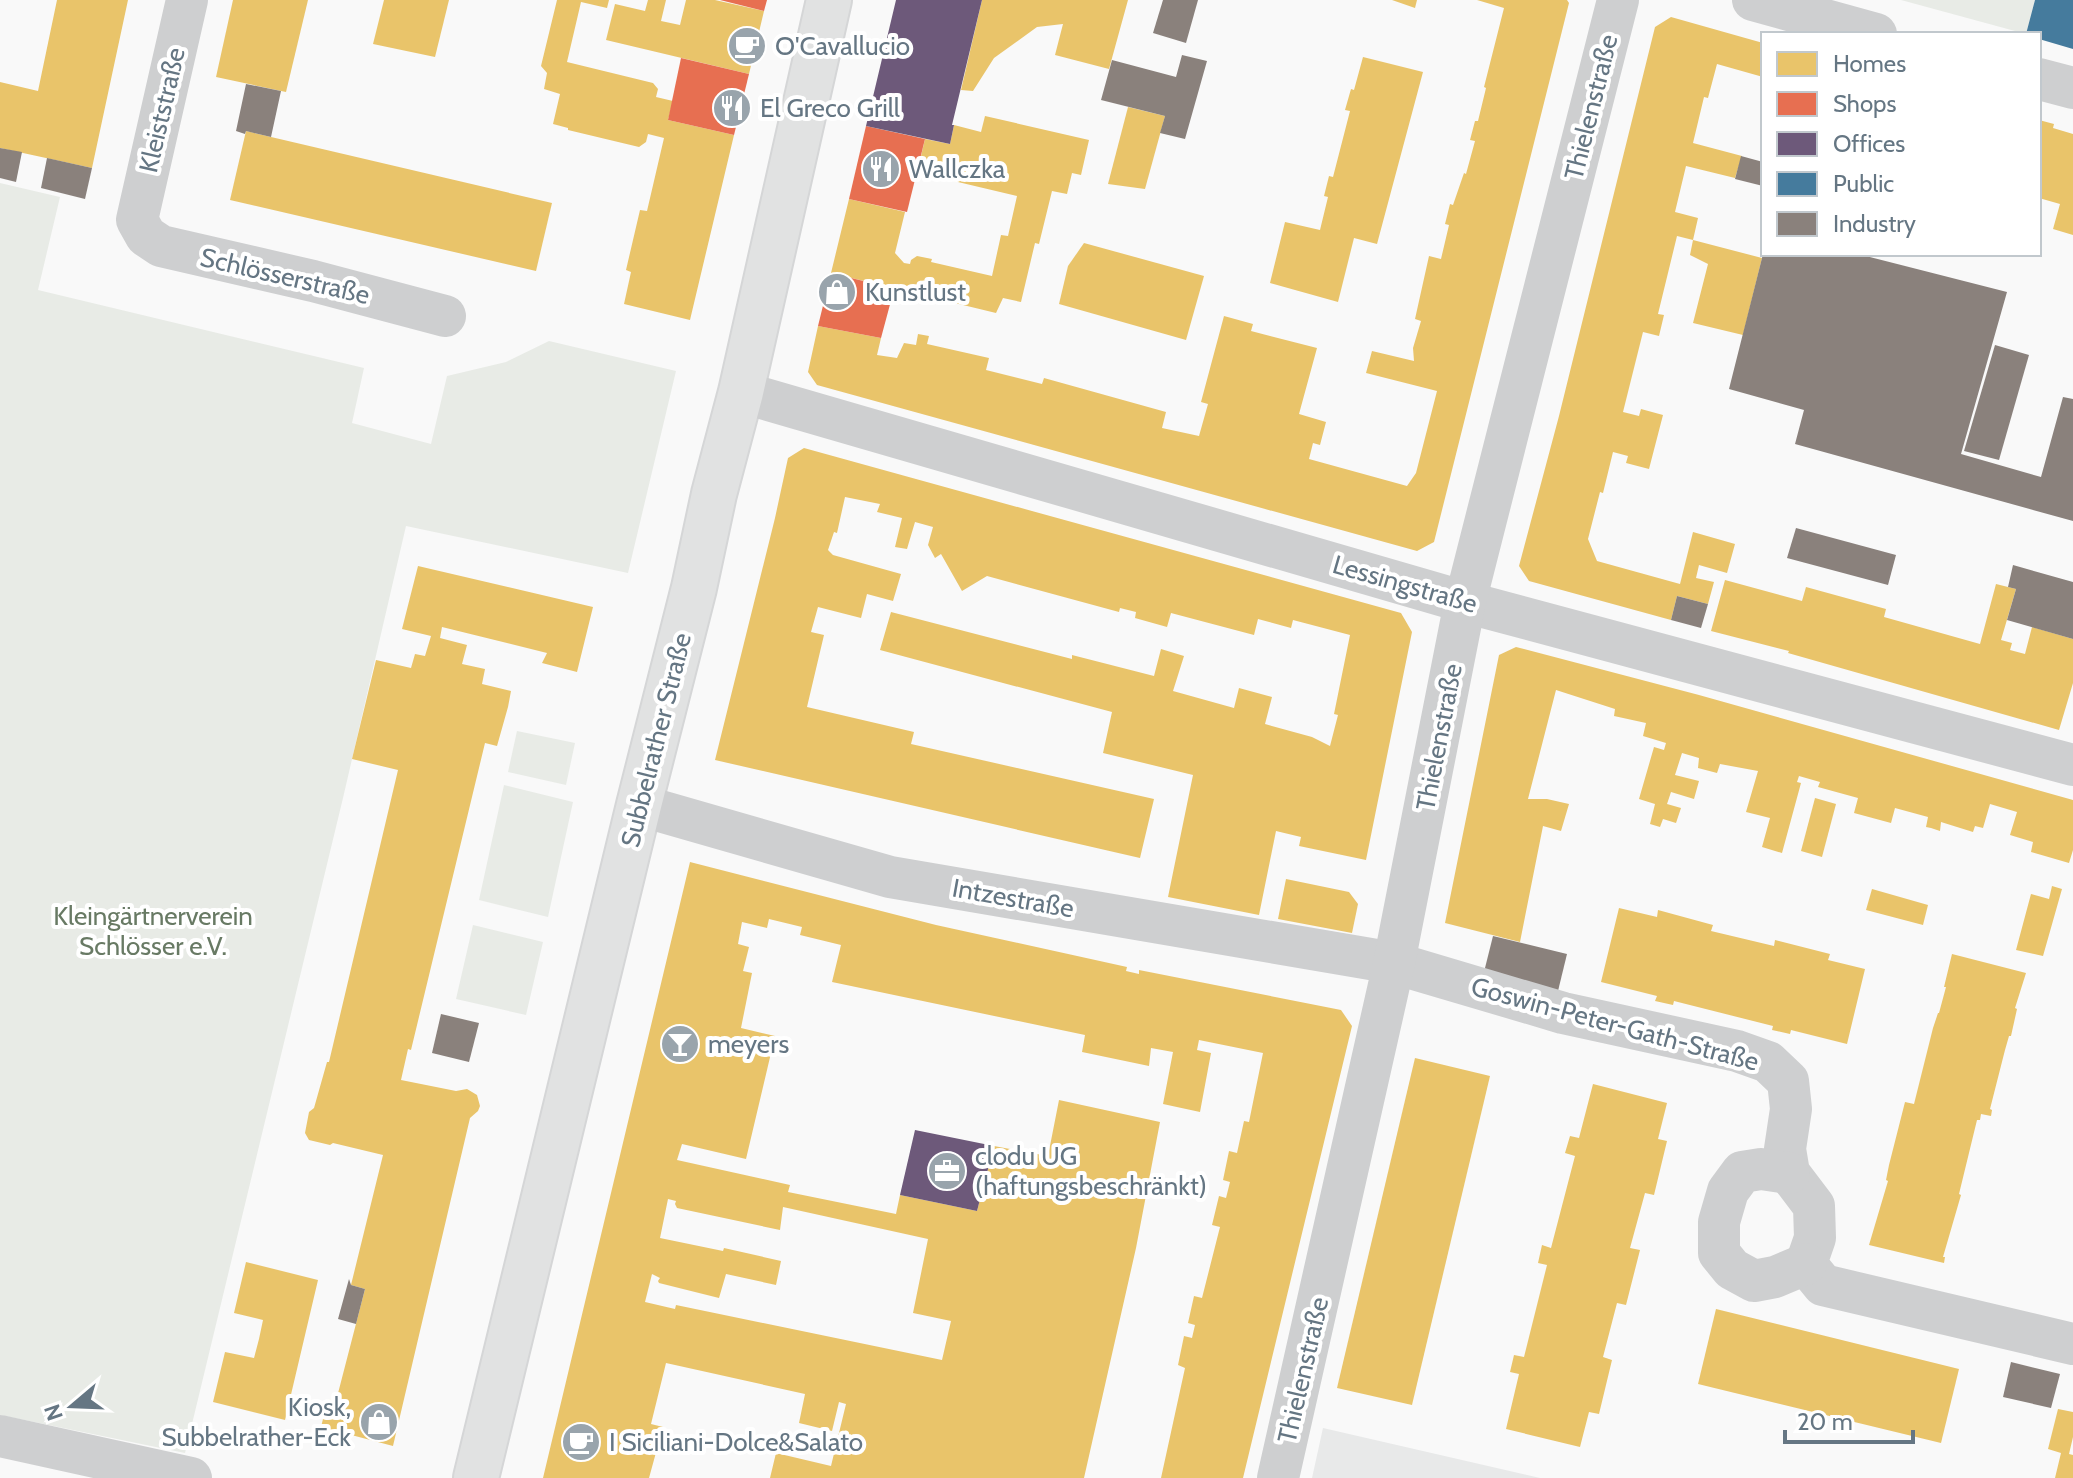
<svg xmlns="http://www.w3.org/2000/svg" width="2073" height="1478" font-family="Cabin,sans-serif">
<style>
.built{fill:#e8e9e9}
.green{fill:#e8ebe6}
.homes{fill:#e9c46a;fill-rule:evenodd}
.shops{fill:#e76f51}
.offices{fill:#6d597a}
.public{fill:#457b9d}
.industry{fill:#8a817c}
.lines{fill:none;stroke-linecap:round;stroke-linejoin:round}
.major-casing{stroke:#d5d6d7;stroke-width:48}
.minor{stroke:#cecfd0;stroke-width:42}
.major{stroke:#e1e2e2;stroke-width:44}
.labels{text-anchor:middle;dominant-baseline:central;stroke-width:8;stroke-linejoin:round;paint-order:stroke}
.poi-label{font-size:26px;fill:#657683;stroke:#fff;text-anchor:start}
.street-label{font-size:26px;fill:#657683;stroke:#fff}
.park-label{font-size:26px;fill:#687a64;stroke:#fff}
</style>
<rect width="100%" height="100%" fill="#f9f9f9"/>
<polygon class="built" points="1323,1428 1540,1478 1312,1478"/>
<g class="green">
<polygon points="1901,0 2035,0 2026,34"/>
<polygon points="0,183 60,197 38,290 364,368 352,423 431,444 447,376 506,362 549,341 676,371 628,573 406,526 343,798 185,1453 0,1415"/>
<polygon points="517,731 575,743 566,785 508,772"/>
<polygon points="504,785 573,802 548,917 479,900"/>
<polygon points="473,925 543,942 526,1015 456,999"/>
</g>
<g class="homes">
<polygon points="57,0 128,0 92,168 0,148 0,82 38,91"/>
<polygon points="233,0 308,0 286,92 216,77"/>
<polygon points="384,0 449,0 435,57 373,44"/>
<polygon points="557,0 609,0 607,8 581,2 567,62 653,83 658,89 656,97 673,101 668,120 734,135 690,320 624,304 631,272 626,270 640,210 647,211 664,138 648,134 646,142 639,147 568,130 568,128 553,124 560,94 544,89 547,73 541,66"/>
<polygon points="648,0 666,0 661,21 680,25 686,0 715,0 764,11 749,74 606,40 615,4 645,11"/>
<polygon points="982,0 1128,0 1109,69 1055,55 1063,24 1037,27 994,58 973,91 961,90"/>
<polygon points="1392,0 1417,0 1415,8"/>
<polygon points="1477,0 1567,0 1569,3 1434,542 1417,551 817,385 808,372 818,326 881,338 877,355 897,358 904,343 916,345 918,334 929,336 927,344 989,358 986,370 1042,384 1044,378 1166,412 1162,428 1199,436 1208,404 1201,402 1224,316 1253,324 1251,331 1317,348 1299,414 1326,422 1320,445 1313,443 1309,459 1407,486 1416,473 1437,391 1366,373 1372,351 1414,361 1413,348 1421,321 1415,319 1429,256 1441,259 1449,225 1445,224 1450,204 1453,205 1464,173 1466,174 1475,141 1470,140 1475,121 1478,121 1486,88 1484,87 1504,8"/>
<polygon points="1671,17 1763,43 1763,77 1717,64 1708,98 1704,97 1693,143 1742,156 1735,178 1686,166 1675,212 1698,218 1693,240 1677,236 1658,314 1664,315 1659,336 1643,332 1623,412 1639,416 1641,409 1663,415 1649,469 1626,463 1628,456 1613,452 1603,493 1600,492 1588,539 1597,561 1680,584 1693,532 1735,544 1727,573 1699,565 1696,578 1714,582 1708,604 1677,596 1671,620 1529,581 1519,566 1559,416 1655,27"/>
<polygon points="1363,57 1423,72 1377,244 1354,238 1338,302 1270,283 1285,222 1320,230 1328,197 1324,196 1329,176 1333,177 1350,111 1345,110 1351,89 1354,90"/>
<polygon points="1128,107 1165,116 1145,189 1108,184"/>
<polygon points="985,116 1089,140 1081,175 1072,173 1067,194 1052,191 1039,244 1035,243 1021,302 1003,298 996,313 831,273 849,199 905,212 895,253 904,263 910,264 911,260 917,256 932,259 931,262 992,276 1001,235 1008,236 1017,196 941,178 938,173 918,169 925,139 950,144 954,125 981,132"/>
<polygon points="2039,120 2054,124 2053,128 2073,134 2073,235 2053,229 2060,204 2039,198"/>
<polygon points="246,131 552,203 536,271 230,200"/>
<polygon points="1693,240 1762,258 1743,335 1693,323 1708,264 1690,255"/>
<polygon points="1084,243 1204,276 1186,340 1059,304 1068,266"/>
<polygon points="804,448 1401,613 1412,632 1366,860 1299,846 1301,837 1276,831 1259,915 1168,897 1193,775 1103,753 1112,712 880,650 891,612 1072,659 1072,655 1154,676 1161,649 1184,656 1173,691 1234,708 1239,688 1272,697 1265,724 1312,737 1330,746 1338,715 1334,714 1350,635 1293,620 1291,628 1258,619 1254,635 1171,613 1167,627 1135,618 1136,612 1120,608 1119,612 987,576 962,591 941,554 935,558 928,545 933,527 915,522 907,549 895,547 902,518 877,512 880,504 845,497 837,533 834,532 828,550 833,555 901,574 893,601 867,594 861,618 818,607 811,632 824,635 807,707 914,732 911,744 1154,799 1140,858 715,760 775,518 788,458"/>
<polygon points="418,566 593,607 577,672 542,663 547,653 442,627 440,638 467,645 462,664 485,669 482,684 511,691 508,707 497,746 485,743 411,1050 408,1049 401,1080 456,1091 467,1089 477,1095 480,1106 478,1111 470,1118 393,1446 321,1427 328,1399 336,1401 365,1289 351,1285 383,1155 333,1143 330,1145 309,1140 305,1133 309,1112 314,1108 327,1062 329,1062 398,770 352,759 376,660 411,668 415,654 425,656 431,636 402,629"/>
<polygon points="1725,580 1802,601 1806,587 1886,609 1884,617 1980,644 1996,584 2016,589 2001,640 2012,643 2010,650 2025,654 2032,627 2073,639 2073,683 2059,730 1788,653 1789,651 1711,631"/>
<polygon points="1516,647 1699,695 2073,800 2073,850 2069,863 2031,852 2033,842 2010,835 2017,812 1990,804 1983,828 1975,826 1973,832 1941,822 1940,831 1931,828 1926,827 1928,817 1895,808 1891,823 1854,813 1858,798 1818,787 1820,782 1799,776 1797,782 1801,783 1782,853 1762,847 1770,818 1746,812 1758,771 1720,764 1717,773 1698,768 1699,758 1682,753 1675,775 1699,781 1694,799 1671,792 1667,804 1681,808 1676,823 1663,819 1660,827 1650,824 1655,804 1639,799 1654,747 1664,750 1666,743 1643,736 1646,723 1614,716 1615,709 1556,690 1528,799 1547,799 1569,804 1561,831 1543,826 1520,942 1445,923 1499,655"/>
<polygon points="1815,798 1836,804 1822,857 1801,851"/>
<path d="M 690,862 L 936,925 L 1127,967 L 1126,971 L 1139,974 L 1139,970 L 1341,1010 L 1352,1026 L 1243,1478 L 1161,1478 L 1185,1368 L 1178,1365 L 1184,1336 L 1192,1338 L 1195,1325 L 1188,1323 L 1194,1296 L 1202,1298 L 1220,1227 L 1212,1225 L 1219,1196 L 1226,1198 L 1230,1182 L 1223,1180 L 1229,1151 L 1237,1153 L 1244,1121 L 1249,1122 L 1263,1053 L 1199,1040 L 1197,1050 L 1211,1053 L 1200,1112 L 1163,1104 L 1173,1052 L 1151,1048 L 1149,1066 L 1082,1052 L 1085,1035 L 832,982 L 841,945 L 800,935 L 802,927 L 769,919 L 767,928 L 742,922 L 738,944 L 749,947 L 743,971 L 752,973 L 741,1028 L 775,1036 L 746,1159 L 682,1144 L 677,1160 L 790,1185 L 788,1192 L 896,1214 L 900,1195 L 977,1211 L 994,1146 L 1048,1156 L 1059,1100 L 1160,1122 L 1136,1248 L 1084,1478 L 770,1478 L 776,1453 L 831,1466 L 846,1404 L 839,1402 L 832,1431 L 799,1423 L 805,1394 L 666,1363 L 651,1424 L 663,1427 L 649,1478 L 543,1478 ZM 668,1199 L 676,1201 L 675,1204 L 677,1208 L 780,1230 L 783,1207 L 928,1239 L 913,1313 L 951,1321 L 942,1360 L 676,1305 L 675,1309 L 645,1302 L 652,1274 L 660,1278 L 658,1281 L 659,1283 L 719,1298 L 726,1274 L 776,1285 L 781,1261 L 724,1248 L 723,1251 L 660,1238 Z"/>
<polygon points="1286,879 1349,892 1358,904 1352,933 1278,919"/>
<polygon points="2052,886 2062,889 2043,956 2016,950 2031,894 2049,899"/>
<polygon points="1872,889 1928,905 1923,925 1866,910"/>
<polygon points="1619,908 1657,917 1658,910 1713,925 1711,931 1774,946 1775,940 1830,954 1828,960 1865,969 1847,1044 1791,1030 1790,1034 1772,1030 1773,1026 1674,1001 1673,1005 1655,1001 1657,996 1601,982"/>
<polygon points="1952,954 2026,973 2015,1008 2017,1009 2011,1036 2009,1036 2005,1050 1990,1109 1992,1110 1991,1116 1981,1114 1980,1120 1977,1120 1959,1194 1961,1195 1943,1257 1945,1257 1944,1263 1869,1245 1888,1181 1886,1180 1889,1165 1905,1102 1914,1104 1933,1028 1938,1013 1939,1013 1946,987 1944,987"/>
<polygon points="1415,1058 1490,1076 1412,1405 1337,1388"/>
<polygon points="1593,1084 1667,1103 1658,1139 1667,1141 1654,1195 1645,1193 1630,1248 1640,1250 1626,1305 1617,1303 1603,1357 1612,1360 1599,1414 1589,1412 1580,1447 1506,1429 1519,1374 1510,1372 1514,1355 1524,1357 1547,1265 1538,1263 1542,1245 1551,1248 1575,1156 1565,1153 1570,1136 1579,1138"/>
<polygon points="246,1262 318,1280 285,1420 213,1402 225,1352 254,1358 259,1339 263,1320 234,1313"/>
<polygon points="1716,1309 1959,1369 1941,1443 1698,1384"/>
<polygon points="2058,1409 2073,1412 2073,1437 2069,1454 2073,1455 2073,1478 2055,1478 2061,1453 2048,1449"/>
</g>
<g class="shops">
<polygon points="720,0 767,0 764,11"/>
<polygon points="681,58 749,74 734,135 668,120"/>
<polygon points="866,126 925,139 907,212 849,199"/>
<polygon points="831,273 912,293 910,302 892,297 881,338 818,326"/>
</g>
<g class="offices">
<polygon points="896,0 982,0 952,125 954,125 950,144 866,126"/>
<polygon points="915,1130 994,1146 977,1211 900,1195"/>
</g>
<polygon class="public" points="2035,0 2073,0 2073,49 2039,39 2039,34 2026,34"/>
<g class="industry">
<polygon points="1163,0 1198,0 1186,43 1153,33"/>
<polygon points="1182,55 1207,61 1185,139 1160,133 1165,116 1101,100 1112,60 1176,77"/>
<polygon points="246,84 281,91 271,137 246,131 245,134 236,131"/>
<polygon points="0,148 22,152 16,182 0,178"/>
<polygon points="1741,156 1763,162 1763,186 1735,179"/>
<polygon points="47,158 92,168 85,199 41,188"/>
<polygon points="1763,254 1858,254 2007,292 1961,454 2041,477 2063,397 2073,399 2073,521 1795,444 1804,410 1729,389"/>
<polygon points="1995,345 2029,355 1999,460 1964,451"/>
<polygon points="1796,528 1896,555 1888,585 1787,558"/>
<polygon points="2013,565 2073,582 2073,639 2007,620 2016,589 2008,587"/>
<polygon points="1677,596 1708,604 1701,628 1671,620"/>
<polygon points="1493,936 1567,954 1558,991 1484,972"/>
<polygon points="441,1014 479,1023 469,1062 432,1053"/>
<polygon points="349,1279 351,1285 365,1289 356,1324 338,1319"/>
<polygon points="2011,1362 2060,1374 2051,1408 2003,1397"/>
</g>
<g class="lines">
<defs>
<polyline id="major" points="476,1478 639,805 694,588 714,494 741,392 829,0"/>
</defs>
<use href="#major" class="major-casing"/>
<g class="minor">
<polyline points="187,0 137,220 146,236 161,246 313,281 445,316"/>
<polyline points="1753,0 1876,34"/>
<polyline points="2039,79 2073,88"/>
<polyline points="741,392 1465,602 2073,765"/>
<polyline points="639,805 890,877 1394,963 1563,1013 1737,1051 1768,1062 1788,1081 1791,1109 1785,1149 1789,1173 1814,1206 1815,1238 1806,1264 1823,1285 2073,1344"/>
<polyline points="1789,1173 1761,1169 1742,1172 1728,1191 1719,1222 1719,1253 1732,1269 1754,1281 1775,1277 1806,1264"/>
<polyline points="0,1436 191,1478"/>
<polyline points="1278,1478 1394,963 1465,602 1618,0"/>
</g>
<use href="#major" class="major"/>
</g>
<defs>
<symbol id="cafe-disc" viewBox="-11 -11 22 22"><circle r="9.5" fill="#99a4ac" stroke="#fff"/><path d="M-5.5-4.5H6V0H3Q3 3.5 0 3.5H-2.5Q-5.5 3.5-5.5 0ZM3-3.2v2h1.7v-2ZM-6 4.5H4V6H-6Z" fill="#fff"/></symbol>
<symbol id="restaurant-disc" viewBox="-11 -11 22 22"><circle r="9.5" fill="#99a4ac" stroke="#fff"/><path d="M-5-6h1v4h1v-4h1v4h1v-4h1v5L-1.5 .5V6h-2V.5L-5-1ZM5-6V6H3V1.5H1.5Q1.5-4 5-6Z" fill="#fff"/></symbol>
<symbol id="shop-disc" viewBox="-11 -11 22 22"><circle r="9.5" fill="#99a4ac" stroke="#fff"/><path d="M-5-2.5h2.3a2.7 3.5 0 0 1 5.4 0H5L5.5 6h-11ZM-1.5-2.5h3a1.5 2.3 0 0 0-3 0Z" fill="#fff"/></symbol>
<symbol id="bar-disc" viewBox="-11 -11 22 22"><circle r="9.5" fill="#99a4ac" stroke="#fff"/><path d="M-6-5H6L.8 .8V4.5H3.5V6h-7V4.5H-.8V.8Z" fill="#fff"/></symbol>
<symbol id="office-disc" viewBox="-11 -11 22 22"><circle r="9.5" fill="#99a4ac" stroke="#fff"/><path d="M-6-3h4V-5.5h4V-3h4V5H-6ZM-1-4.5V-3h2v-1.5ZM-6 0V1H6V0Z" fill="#fff"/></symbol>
</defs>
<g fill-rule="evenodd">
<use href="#cafe-disc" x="725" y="24" width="44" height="44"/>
<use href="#restaurant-disc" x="710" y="86" width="44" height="44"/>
<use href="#restaurant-disc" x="859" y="147" width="44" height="44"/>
<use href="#shop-disc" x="815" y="270" width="44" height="44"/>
<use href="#bar-disc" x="658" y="1022" width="44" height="44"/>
<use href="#office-disc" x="925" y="1149" width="44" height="44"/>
<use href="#shop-disc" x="357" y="1400" width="44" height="44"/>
<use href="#cafe-disc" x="559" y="1420" width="44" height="44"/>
</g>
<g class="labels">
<g class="poi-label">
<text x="775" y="46">O'Cavallucio</text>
<text x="760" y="108">El Greco Grill</text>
<text x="909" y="169">Wallczka</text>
<text x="865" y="292">Kunstlust</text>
<text x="708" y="1044">meyers</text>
<text x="975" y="1156">clodu UG<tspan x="975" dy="30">(haftungsbeschränkt)</tspan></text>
<text x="351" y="1407" text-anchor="end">Kiosk,<tspan x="351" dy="30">Subbelrather-Eck</tspan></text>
<text x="609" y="1442">I Siciliani-Dolce&amp;Salato</text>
</g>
<g class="street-label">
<text transform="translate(1591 107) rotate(-76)">Thielenstraße</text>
<text transform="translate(162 110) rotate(-77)">Kleiststraße</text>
<text transform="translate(285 276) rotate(13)">Schlösserstraße</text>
<text transform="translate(1405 584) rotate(16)">Lessingstraße</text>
<text transform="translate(1439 737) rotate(-79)">Thielenstraße</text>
<text transform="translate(656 740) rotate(-76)">Subbelrather Straße</text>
<text transform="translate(1013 898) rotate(10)">Intzestraße</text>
<text transform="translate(1615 1024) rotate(15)">Goswin-Peter-Gath-Straße</text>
<text transform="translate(1303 1370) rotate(-77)">Thielenstraße</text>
</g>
<g class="park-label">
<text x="153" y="916">Kleingärtnerverein<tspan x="153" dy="30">Schlösser e.V.</tspan></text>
</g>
</g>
<rect x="1761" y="32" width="280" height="224" fill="#ffffff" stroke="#c1c8cd" stroke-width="2"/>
<rect x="1777" y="52" width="40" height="24" fill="#e9c46a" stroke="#c1c8cd" stroke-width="2"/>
<text x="1833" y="72" font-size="24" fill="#657683">Homes</text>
<rect x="1777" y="92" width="40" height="24" fill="#e76f51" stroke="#c1c8cd" stroke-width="2"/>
<text x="1833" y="112" font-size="24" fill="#657683">Shops</text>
<rect x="1777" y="132" width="40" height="24" fill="#6d597a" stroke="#c1c8cd" stroke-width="2"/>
<text x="1833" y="152" font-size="24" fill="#657683">Offices</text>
<rect x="1777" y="172" width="40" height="24" fill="#457b9d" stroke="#c1c8cd" stroke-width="2"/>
<text x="1833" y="192" font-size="24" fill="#657683">Public</text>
<rect x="1777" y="212" width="40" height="24" fill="#8a817c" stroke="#c1c8cd" stroke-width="2"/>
<text x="1833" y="232" font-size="24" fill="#657683">Industry</text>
<g transform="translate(72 1406) rotate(251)" stroke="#ffffff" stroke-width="6" paint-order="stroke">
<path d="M0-6L14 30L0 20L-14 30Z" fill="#657683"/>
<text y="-12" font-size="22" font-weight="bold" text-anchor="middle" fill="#657683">N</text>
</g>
<path d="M1785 1430v12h128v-12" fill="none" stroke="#657683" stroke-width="4"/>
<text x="1797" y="1430" font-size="24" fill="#657683" stroke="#ffffff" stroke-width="6" paint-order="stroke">20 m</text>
</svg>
